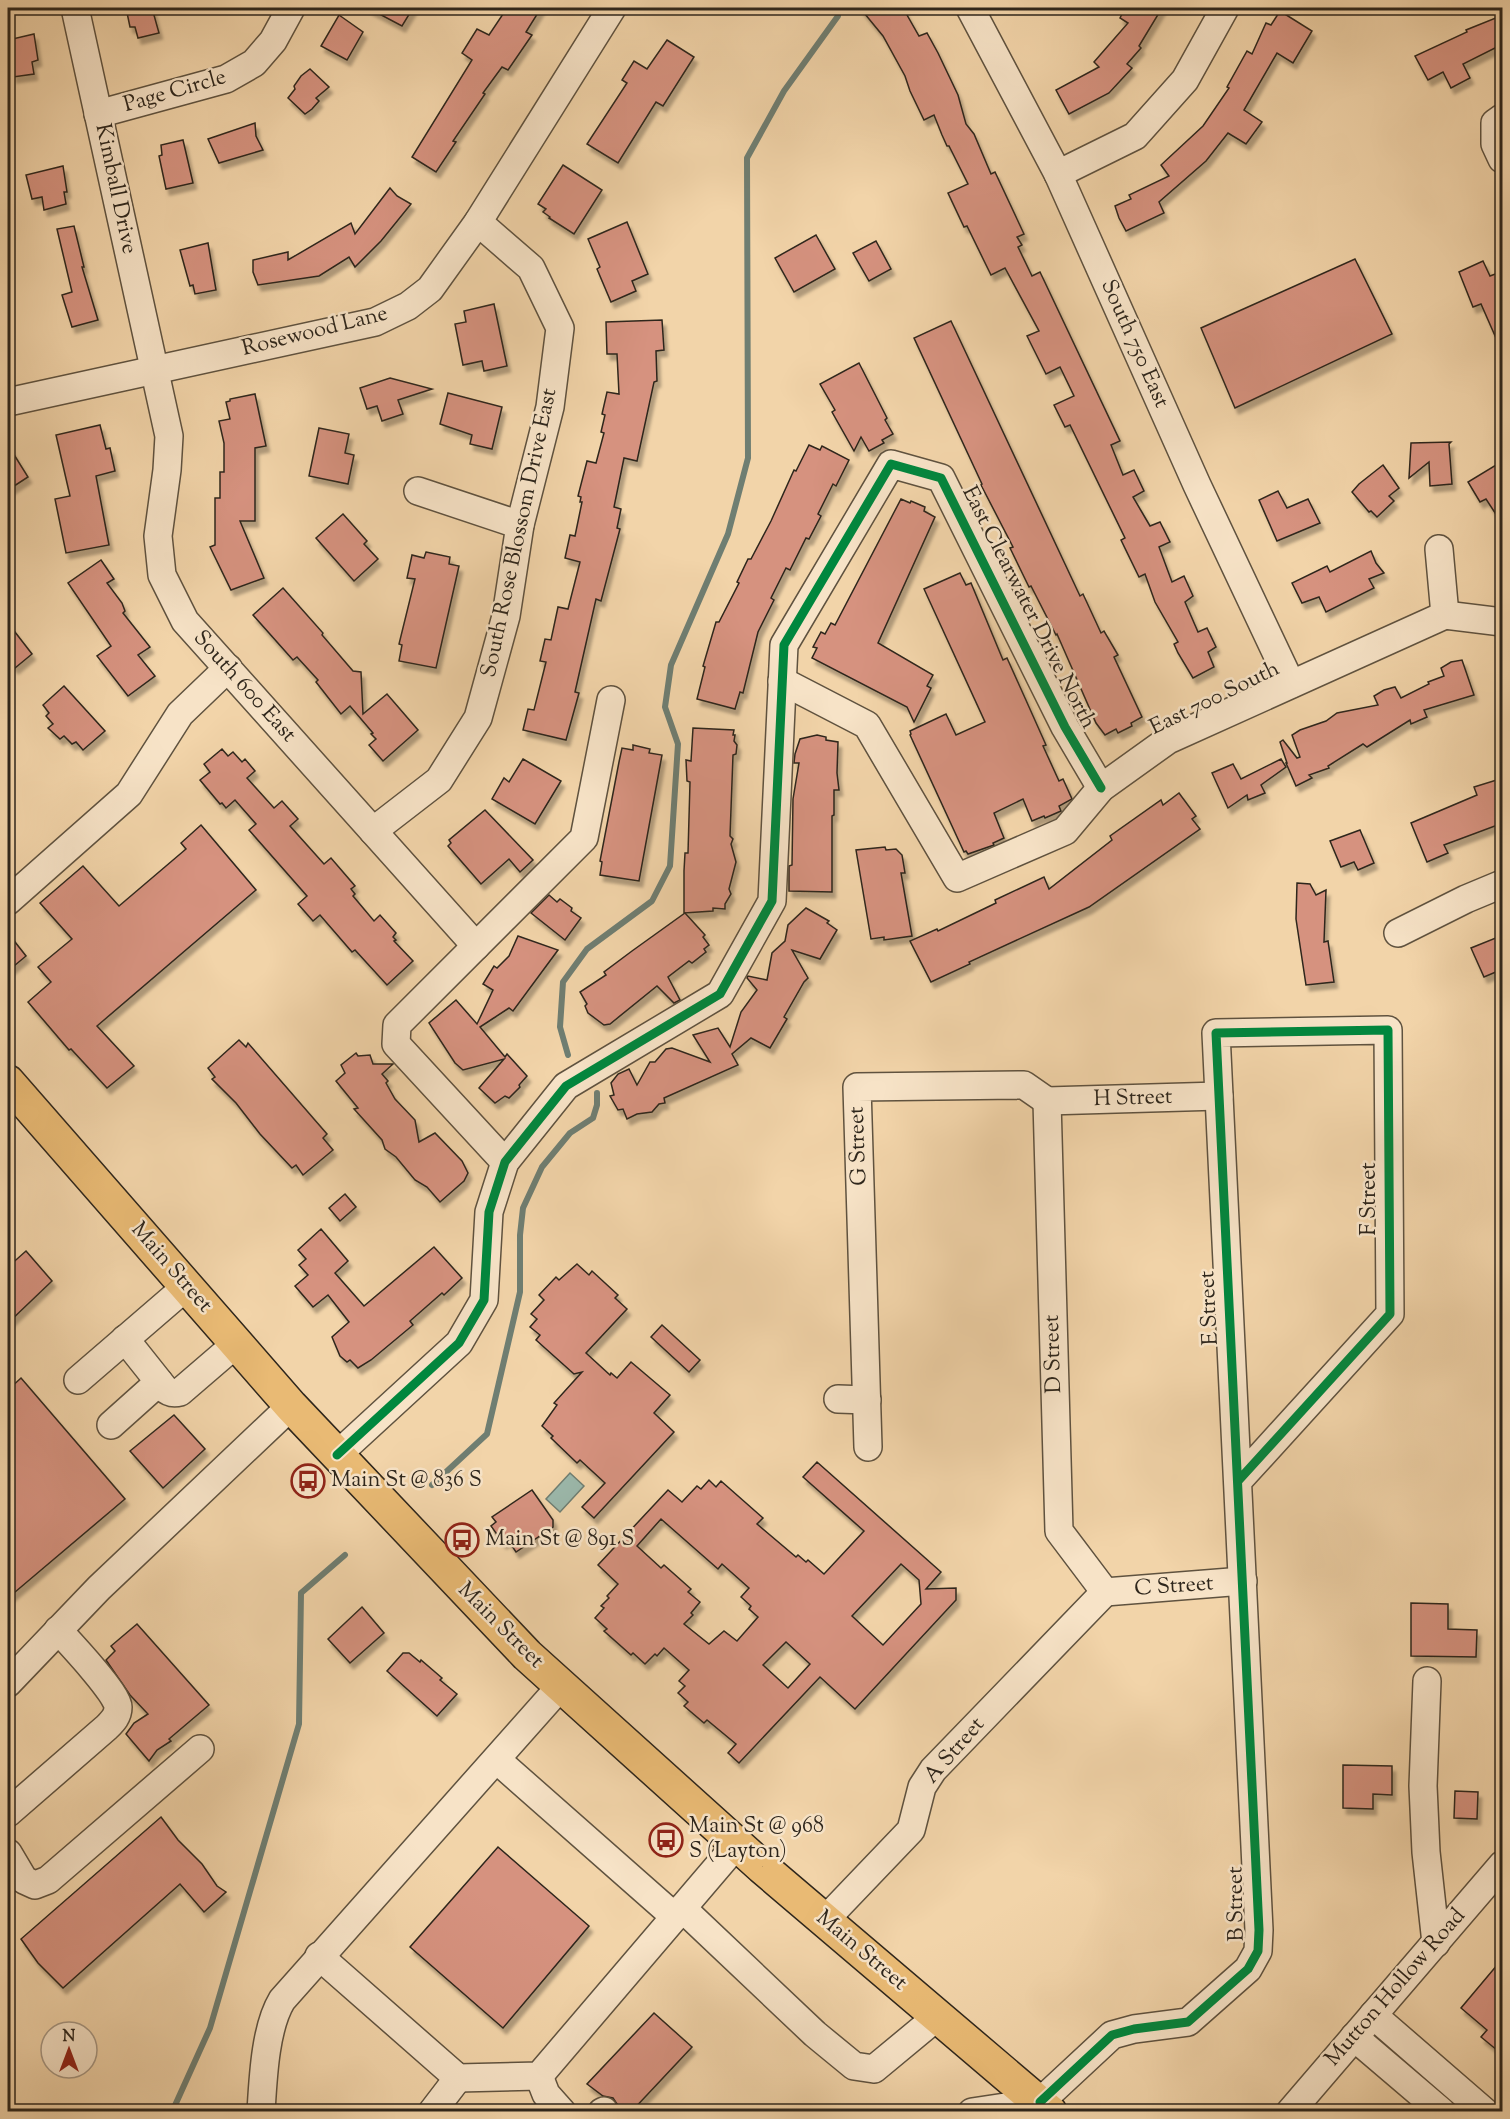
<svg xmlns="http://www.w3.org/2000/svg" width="1510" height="2119" font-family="'Sorts Mill Goudy',serif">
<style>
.water{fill:#9bb8ab;stroke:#6f7e72;stroke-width:1.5}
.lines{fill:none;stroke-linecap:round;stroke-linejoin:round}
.stream{stroke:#6f7e72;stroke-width:6}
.building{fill:#d6927f;stroke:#2e261c;stroke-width:1.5;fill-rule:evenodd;filter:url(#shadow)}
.minor-casing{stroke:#5f523f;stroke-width:30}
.major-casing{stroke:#2e261c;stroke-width:36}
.minor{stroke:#f7e3c7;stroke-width:27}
.major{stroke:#e9ba74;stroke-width:33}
.cycleway-casing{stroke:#f7e3c7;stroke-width:13}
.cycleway{stroke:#00873e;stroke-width:9}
.labels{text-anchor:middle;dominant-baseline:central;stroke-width:5;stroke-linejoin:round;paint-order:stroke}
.street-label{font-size:22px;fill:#2e261c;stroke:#f7e3c7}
.poi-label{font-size:22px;fill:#2e261c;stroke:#f7e3c7;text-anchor:start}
</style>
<defs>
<filter id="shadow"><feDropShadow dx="3.5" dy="6" stdDeviation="1.5" flood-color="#0004"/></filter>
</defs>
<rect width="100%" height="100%" fill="#f2d4a9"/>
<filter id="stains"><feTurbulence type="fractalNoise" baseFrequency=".00333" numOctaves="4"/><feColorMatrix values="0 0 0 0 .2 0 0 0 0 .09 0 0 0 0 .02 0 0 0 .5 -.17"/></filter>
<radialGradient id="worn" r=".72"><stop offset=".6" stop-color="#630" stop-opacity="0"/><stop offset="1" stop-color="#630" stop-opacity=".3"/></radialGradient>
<polygon class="water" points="570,1473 584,1486 560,1512 546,1499"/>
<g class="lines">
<g class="stream">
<polyline points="568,1055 560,1027 563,982 587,949 652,901 670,866 678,744 665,707 671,665 728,534 748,458 747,158 784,91 838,16 839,8"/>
<polyline points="432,1485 487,1434 520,1292 520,1235 523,1208 542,1167 570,1133 593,1118 597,1105 597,1093"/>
<polyline points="172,2112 210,2028 299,1724 301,1593 345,1555"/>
</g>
</g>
<g class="building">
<polygon points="126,8 152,8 159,33 138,38 135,27 130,27"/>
<polygon points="368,8 413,8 402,26"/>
<polygon points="507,8 541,8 526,32 532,35 508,70 502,67 483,93 485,94 453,141 456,142 436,172 412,157 472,60 462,53 477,29 489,35"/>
<polygon points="860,8 903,8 919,36 927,33 938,53 958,95 966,124 974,134 991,174 995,172 1024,234 1017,237 1022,245 1018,247 1032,276 1040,272 1120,441 1111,445 1123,475 1134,470 1144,491 1133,497 1150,526 1160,522 1170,542 1159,547 1172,582 1184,576 1193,596 1185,602 1198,632 1207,628 1216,647 1208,652 1214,667 1193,678 1178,653 1174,644 1178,642 1155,602 1145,574 1139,577 1121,540 1125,538 1070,425 1065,427 1054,405 1074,396 1060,367 1046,374 1027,336 1039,331 1005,268 991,275 967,226 964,227 948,193 968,184 949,146 947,146 942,135 934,115 924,120 910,91 905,76 883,36"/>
<polygon points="1125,8 1162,8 1139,46 1141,48 1127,64 1132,68 1109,93 1069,114 1056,90 1099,67 1094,62 1128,23 1120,18"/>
<polygon points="1280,11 1312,31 1293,63 1277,53 1244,110 1262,122 1246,144 1228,133 1206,161 1159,202 1164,213 1126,231 1119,218 1115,206 1131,199 1129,195 1169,176 1161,165 1203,126 1229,88 1227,87 1247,51 1252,54 1266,23 1271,25"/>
<polygon points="339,15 363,32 347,60 321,46"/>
<polygon points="1503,15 1503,44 1463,64 1470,78 1451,88 1443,72 1428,80 1415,56 1467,32 1466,30"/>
<polygon points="34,34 38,60 32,62 34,74 13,77 12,65 8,66 8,40"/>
<polygon points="667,40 694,57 663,106 656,102 618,163 587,144 627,83 622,80 634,61 647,69"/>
<polygon points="310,69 329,87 316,98 319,101 312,109 305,114 288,98 295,89 294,86 301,76"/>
<polygon points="255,123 256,136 263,150 219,163 208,139"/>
<polygon points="183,140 193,183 166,189 159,156 162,155 161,145"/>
<polygon points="563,165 602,190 574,234 549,218 550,217 543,212 546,209 538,204"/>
<polygon points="63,166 67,192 64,192 66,204 44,210 42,197 32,199 26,175"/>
<polygon points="390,188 397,196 411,204 381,241 355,267 349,257 319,276 258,285 253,272 253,260 288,252 288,260 351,223 355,234"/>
<polygon points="627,222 648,274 632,281 636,291 611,302 597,269 600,267 588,239"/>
<polygon points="74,226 84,267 82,267 98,320 72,327 62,295 72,292 57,229"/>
<polygon points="816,235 835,269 794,292 775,258"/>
<polygon points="876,241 891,269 869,281 853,253"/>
<polygon points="208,243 216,290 195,294 193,285 190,286 180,250"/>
<polygon points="1355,259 1392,334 1235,408 1201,328"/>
<polygon points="1483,261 1490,276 1503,271 1503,354 1481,304 1473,307 1459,272"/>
<polygon points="494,304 507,366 484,371 482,361 463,365 455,324 466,322 464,311"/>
<polygon points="662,320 664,350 656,351 657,381 654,382 637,461 624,458 614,507 621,509 617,528 620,529 601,601 596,599 575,692 579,693 566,740 523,730 528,709 534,710 546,662 540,661 545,639 551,640 558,607 568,609 580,562 565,558 570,535 575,536 582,502 580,502 581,497 578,496 587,461 596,463 604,433 601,432 605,415 602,414 607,392 619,394 617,354 607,354 606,322"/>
<polygon points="951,321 1080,596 1083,594 1101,633 1104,631 1118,655 1114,657 1142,717 1131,723 1132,726 1118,733 1116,729 1105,735 1096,723 1057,634 1056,635 1031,586 1029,587 1010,548 1013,547 981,485 982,484 914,338"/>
<polygon points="859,363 887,418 885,420 893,434 882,440 884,443 869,451 861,437 854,451 832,412 835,410 820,384"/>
<polygon points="390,378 432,389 398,400 403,414 382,421 377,406 367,409 360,388"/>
<polygon points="448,393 502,407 492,449 470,444 472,435 440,424"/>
<polygon points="255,394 266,446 255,448 255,521 240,521 264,578 231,590 210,547 215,545 215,498 220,498 220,472 224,472 224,443 219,421 230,419 226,402 230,401 230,399"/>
<polygon points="100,425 106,449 110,448 115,471 96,476 109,545 66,553 55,499 70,496 56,435"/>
<polygon points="319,428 349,434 345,453 354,455 348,484 309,476"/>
<polygon points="1451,442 1449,444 1452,484 1430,486 1429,462 1409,478 1411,443"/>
<polygon points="8,445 28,477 8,490"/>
<polygon points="809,445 820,450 822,446 849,460 836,486 833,484 818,514 821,516 809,539 806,538 790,570 786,568 771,598 774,600 758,632 743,693 740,692 735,709 697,699 705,667 703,666 716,622 719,622 739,583 737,582 748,559 751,559 771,521 794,470 796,471"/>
<polygon points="1383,465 1399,488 1389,496 1394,501 1377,517 1371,511 1369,512 1352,492 1359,484"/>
<polygon points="1496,465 1503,477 1503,525 1486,499 1480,502 1468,482"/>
<polygon points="1278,491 1287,508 1308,499 1320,523 1277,541 1259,500"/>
<polygon points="901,499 910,503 911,501 925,507 924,511 935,517 878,643 933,675 927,686 931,688 914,722 907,707 812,658 817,648 813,647 821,632 825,634 831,623 835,625"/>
<polygon points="343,514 367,541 364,544 378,559 354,581 316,538"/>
<polygon points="1371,551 1376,563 1384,573 1369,579 1374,588 1326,612 1319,597 1302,603 1292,583 1327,566 1330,572"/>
<polygon points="426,552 450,557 449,564 459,566 436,668 399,661 402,645 399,644 415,579 407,578 412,555 424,558"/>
<polygon points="101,560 114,579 107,583 122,603 125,611 123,613 150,647 138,655 155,676 128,696 97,656 111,646 68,583"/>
<polygon points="960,573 966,585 971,583 1003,660 1007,658 1025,698 1046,745 1043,746 1059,781 1063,779 1072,799 1059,806 1061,811 1045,818 1044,816 1032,821 1023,799 994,813 1004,838 993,843 994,845 968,854 966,851 964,852 910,735 911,734 910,731 946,714 956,735 985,722 924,589"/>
<polygon points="283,588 323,633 322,635 353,671 361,672 363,714 387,694 418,730 383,761 369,745 376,739 371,734 373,733 350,706 341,714 316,682 318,680 297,657 293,660 253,615"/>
<polygon points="8,623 32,654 15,668 8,660"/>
<polygon points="1462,660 1474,695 1424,710 1427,717 1411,724 1410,720 1367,747 1363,744 1328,766 1329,768 1309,775 1312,778 1296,786 1286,763 1287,763 1280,742 1283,740 1297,758 1300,757 1292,735 1300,730 1326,721 1337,713 1378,705 1374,696 1384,690 1395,687 1401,698 1429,684 1428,682 1444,676 1441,668 1451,662"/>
<polygon points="64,686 105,731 83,750 76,742 72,744 64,736 60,739 48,728 53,724 46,716 49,713 43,705"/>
<polygon points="693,728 734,730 733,735 735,735 734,741 737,745 736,754 733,755 730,836 733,839 731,844 736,862 729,889 731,894 725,904 725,909 713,908 713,911 684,913 684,871 685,853 688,853 690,782 687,781 686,760 691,761"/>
<polygon points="817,735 826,737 826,740 838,742 837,773 839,790 834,790 834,815 832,816 832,892 789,891 789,866 792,865 793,799 799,763 794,763 795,754 800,739"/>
<polygon points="633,745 650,749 649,753 662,755 639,881 600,875 602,862 600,861 619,762 622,748 633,750"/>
<polygon points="222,749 228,756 233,752 242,762 245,759 255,771 247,778 274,808 282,801 298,819 290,826 324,864 331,858 355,886 351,889 355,894 353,896 374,921 380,915 396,933 393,937 396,940 394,941 413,961 387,985 355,950 352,952 320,915 313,921 298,904 307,896 249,830 256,824 235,800 226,808 222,803 220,804 200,780 210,772 204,764"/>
<polygon points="523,759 561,781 535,824 492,799 504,778 509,782"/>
<polygon points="1281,759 1286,767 1261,785 1265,793 1248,800 1247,795 1228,808 1212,773 1233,764 1241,779"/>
<polygon points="1503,778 1503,823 1444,845 1448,853 1427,862 1411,823 1477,795 1474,787"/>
<polygon points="1179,793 1196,816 1192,819 1200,829 1089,907 969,962 970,964 931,982 910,941 937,929 938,931 996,903 995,900 1044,877 1049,889 1112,840 1110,836 1161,800 1163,805"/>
<polygon points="485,810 533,860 520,872 509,859 481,884 448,846 451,843 449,840"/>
<polygon points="201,825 256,890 97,1026 134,1066 107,1088 71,1049 69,1050 28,1002 51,982 38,967 72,939 40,903 83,866 119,906 186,849 181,843"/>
<polygon points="1360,830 1374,863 1358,870 1354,862 1341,867 1330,841"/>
<polygon points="885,847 886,850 896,849 902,855 905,873 901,873 912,936 884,940 884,937 871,939 856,850"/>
<polygon points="1297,883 1310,884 1316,895 1326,890 1324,942 1328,941 1334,982 1306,985 1296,919"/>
<polygon points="549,895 557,902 560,899 572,908 571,911 581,918 565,940 531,913"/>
<polygon points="806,908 829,921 827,923 837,930 820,959 792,950 808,978 804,982 784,1017 787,1019 770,1048 751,1038 732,1054 738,1065 664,1098 665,1103 659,1104 652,1112 637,1114 627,1119 623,1109 618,1110 610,1096 614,1095 611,1083 618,1074 629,1069 637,1085 650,1062 655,1062 666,1049 672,1048 710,1062 693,1035 718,1028 730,1047 741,1012 757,990 747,978 748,976 767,980 772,953 785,941 788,925"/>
<polygon points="685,913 705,935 703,937 709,945 704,949 706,952 692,963 689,961 668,977 680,1000 674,1003 657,986 610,1024 604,1025 588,1013 585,1006 587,1004 580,992 606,975 604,972 632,951"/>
<polygon points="8,933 26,956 8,971"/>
<polygon points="1503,935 1503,969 1484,977 1471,948"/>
<polygon points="518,936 558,950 513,1011 509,1008 480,1027 505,1057 507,1054 527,1076 519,1085 520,1087 509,1098 505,1096 495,1103 479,1088 504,1059 463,1070 455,1063 429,1023 456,1000 477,1024 493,990 483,984 494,966 497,968 509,956"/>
<polygon points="239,1040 246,1047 248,1043 327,1134 323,1138 333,1150 303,1175 296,1165 292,1168 260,1134 236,1103 212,1079 215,1077 208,1068"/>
<polygon points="356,1053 358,1056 370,1055 373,1064 393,1064 382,1074 388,1081 386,1083 395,1099 415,1120 419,1142 435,1133 462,1161 468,1173 464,1181 440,1202 427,1187 415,1180 396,1157 385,1149 382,1140 354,1109 358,1108 336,1081 345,1073 341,1065"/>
<polygon points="345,1194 356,1207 340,1221 329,1208"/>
<polygon points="321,1229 348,1261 335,1273 364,1306 434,1247 462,1278 444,1295 442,1293 410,1321 413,1325 371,1360 358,1368 350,1360 347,1362 340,1356 332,1337 349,1322 328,1295 313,1307 295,1286 308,1275 299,1265 306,1259 298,1250"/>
<polygon points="26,1251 52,1281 8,1323 8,1267"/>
<polygon points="577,1264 589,1275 592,1271 618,1295 615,1298 627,1309 586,1353 610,1375 611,1373 617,1378 631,1362 670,1395 654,1413 674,1432 594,1518 582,1507 605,1483 580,1460 577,1463 551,1438 553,1436 542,1426 557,1405 554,1403 582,1372 574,1374 536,1340 540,1335 530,1327 537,1319 531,1314 544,1300 539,1295 556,1277 559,1280"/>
<polygon points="662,1325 700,1360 689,1372 651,1337"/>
<polygon points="21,1378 125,1499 8,1598 8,1390"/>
<polygon points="174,1415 205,1449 163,1488 130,1451"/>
<path d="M 817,1462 L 941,1572 L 926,1589 L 956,1588 L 956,1600 L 855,1709 L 820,1677 L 739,1763 L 728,1753 L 736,1744 L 707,1720 L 704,1723 L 684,1706 L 688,1702 L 678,1693 L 685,1686 L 679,1681 L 689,1670 L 664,1648 L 657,1656 L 655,1654 L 645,1664 L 633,1653 L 631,1655 L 604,1631 L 607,1629 L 595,1618 L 604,1608 L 601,1606 L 609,1598 L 607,1596 L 618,1584 L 598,1565 L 668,1490 L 682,1502 L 697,1486 L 701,1489 L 709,1480 L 716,1487 L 721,1481 L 763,1518 L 757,1524 L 796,1557 L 798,1555 L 806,1562 L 808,1560 L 824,1574 L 864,1531 L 803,1477 ZM 661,1519 L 718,1569 L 722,1564 L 749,1588 L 741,1597 L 751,1606 L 749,1609 L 758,1617 L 737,1641 L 724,1631 L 709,1644 L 684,1624 L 693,1615 L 691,1613 L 700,1602 L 688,1592 L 691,1589 L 664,1565 L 661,1568 L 637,1546 ZM 901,1564 L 919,1580 L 921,1604 L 883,1645 L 852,1616 ZM 786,1642 L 810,1664 L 788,1688 L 763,1665 Z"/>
<polygon points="532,1490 553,1520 553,1527 516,1552 508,1540 503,1543 491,1526 496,1522 492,1517"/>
<polygon points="1411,1603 1448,1604 1448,1629 1477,1630 1476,1657 1411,1656"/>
<polygon points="362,1607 384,1633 350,1663 328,1639"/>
<polygon points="137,1624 209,1705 169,1739 171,1741 157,1750 149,1761 126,1734 134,1723 148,1714 130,1695 106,1660 115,1651 111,1646"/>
<polygon points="403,1653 409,1653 420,1662 421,1660 442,1678 440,1680 457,1694 437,1716 387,1671"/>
<polygon points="1343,1765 1392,1766 1392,1795 1373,1794 1373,1809 1343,1808"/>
<polygon points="1455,1791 1478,1792 1477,1819 1454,1818"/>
<polygon points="161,1817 178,1840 202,1864 217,1886 226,1892 204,1912 180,1884 63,1988 38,1963 21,1939"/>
<polygon points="498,1847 589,1926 503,2028 410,1947"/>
<polygon points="1503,1958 1503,2055 1481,2037 1487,2030 1461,2008"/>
<polygon points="654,2013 692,2047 631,2112 625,2112 619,2107 613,2098 603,2096 587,2084"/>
</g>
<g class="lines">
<defs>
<g id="minor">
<polyline points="75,8 169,436 167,470 158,536 162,575 185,621 476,946"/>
<polyline points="970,8 1058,174 1197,485 1291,684"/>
<polyline points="98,114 226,79 254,63 273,41 291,8"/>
<polyline points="1502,118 1495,123 1495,144 1502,159"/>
<polyline points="1058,174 1135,136 1185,80 1225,8"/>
<polyline points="8,402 375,322 408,306 430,289 478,222 612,8"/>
<polyline points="418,491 520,525"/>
<polyline points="1439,549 1445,615"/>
<polyline points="782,681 867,725 957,878 1065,831 1101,788 1168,740 1445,615 1502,622"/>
<polyline points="373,831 439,780 478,718 506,616 520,525 550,407 560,328 531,268 478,222"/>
<polyline points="8,901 129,794 180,714 228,668"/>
<polyline points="1398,933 1466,899 1502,884"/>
<polyline points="1047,1101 1059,1531 1105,1592"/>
<polyline points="1047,1101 1219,1096"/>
<polyline points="505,1162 396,1044 397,1025 584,838 611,700"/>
<path d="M 125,1339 L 164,1388 C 169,1393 173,1394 180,1392 L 237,1343"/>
<polyline points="78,1380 187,1286"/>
<polyline points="838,1399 867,1400"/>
<polyline points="111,1425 159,1382"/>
<polyline points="868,1447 857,1087 1024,1085 1047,1101"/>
<polyline points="337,1455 459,1343 484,1300 489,1212 505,1162 566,1086 720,994 772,901 784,645 891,464 941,478 1065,727 1101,788"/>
<polyline points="1105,1592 1243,1581"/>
<polyline points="1427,1681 1423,1786 1426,1852 1436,1943"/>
<polyline points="8,1683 99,1588 291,1406"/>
<polyline points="497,1760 675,1917"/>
<path d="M 8,1813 L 107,1727 C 113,1721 118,1716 118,1707 C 118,1694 70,1643 58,1630"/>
<polyline points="8,1853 24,1880 35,1885 48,1880 200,1749"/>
<polyline points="682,1908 815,2034 854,2066 874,2069 938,2016"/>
<polyline points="824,1921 911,1830 922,1787 933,1770 1105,1592"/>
<polyline points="319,1956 458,2078 539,2076 737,1844"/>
<polyline points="1373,2015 1485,2112"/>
<polyline points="1354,2037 1442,2112"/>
<polyline points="539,2076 546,2094 562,2112"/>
<path d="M 261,2112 C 263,2079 265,2028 282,2000 L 560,1687"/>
<polyline points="432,2112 458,2078"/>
<polyline points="602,2112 604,2111"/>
<polyline points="972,2112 1040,2102 1112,2035 1134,2029 1188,2022 1248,1969 1258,1951 1259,1930 1216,1033 1388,1030 1390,1314 1238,1481"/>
<polyline points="1290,2112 1502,1865"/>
</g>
<polyline id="major" points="8,1082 291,1406 527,1655 762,1867 1050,2112"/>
</defs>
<use href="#minor" class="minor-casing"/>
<use href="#major" class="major-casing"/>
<use href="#minor" class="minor"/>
<use href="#major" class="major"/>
<defs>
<g id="cycleway">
<polyline points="337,1455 459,1343 484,1300 489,1212 505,1162 566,1086 720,994 772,901 784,645 891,464 941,478 1065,727 1101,788"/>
<polyline points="1040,2102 1112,2035 1134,2029 1188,2022 1248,1969 1258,1951 1259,1930 1216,1033 1388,1030 1390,1314 1238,1481"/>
</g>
</defs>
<use href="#cycleway" class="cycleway-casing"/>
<use href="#cycleway" class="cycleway"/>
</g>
<defs>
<symbol id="bus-ring" viewBox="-11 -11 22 22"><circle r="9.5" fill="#f7e3c7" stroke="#8f2418" stroke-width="1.5"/><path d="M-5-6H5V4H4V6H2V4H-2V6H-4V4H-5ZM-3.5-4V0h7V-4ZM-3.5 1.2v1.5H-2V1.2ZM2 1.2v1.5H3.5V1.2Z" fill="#8f2418"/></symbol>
</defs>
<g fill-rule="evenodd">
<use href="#bus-ring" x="289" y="1462" width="38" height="38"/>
<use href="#bus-ring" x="443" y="1521" width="38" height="38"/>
<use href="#bus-ring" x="647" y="1821" width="38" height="38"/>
</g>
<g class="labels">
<g class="street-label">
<text transform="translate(175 92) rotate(-16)">Page Circle</text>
<text transform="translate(115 189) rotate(78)">Kimball Drive</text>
<text transform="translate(315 332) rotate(-14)">Rosewood Lane</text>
<text transform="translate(1134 344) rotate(66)">South 750 East</text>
<text transform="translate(520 533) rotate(-78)">South Rose Blossom Drive East</text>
<text transform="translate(1028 608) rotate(63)">East Clearwater Drive North</text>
<text transform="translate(244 687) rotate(48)">South 600 East</text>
<text transform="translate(1215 699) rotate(-26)">East 700 South</text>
<text transform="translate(1133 1099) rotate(-2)">H Street</text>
<text transform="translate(859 1146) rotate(-92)">G Street</text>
<text transform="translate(1370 1199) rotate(-90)">F Street</text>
<text transform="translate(171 1268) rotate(49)">Main Street</text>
<text transform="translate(1210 1308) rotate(-93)">E Street</text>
<text transform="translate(1054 1354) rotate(-92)">D Street</text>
<text transform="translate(1174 1587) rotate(-4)">C Street</text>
<text transform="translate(500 1626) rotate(45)">Main Street</text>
<text transform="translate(955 1751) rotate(-49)">A Street</text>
<text transform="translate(1237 1904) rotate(-91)">B Street</text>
<text transform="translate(861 1951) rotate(40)">Main Street</text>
<text transform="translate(1396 1988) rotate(-49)">Mutton Hollow Road</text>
</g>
<g class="poi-label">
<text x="331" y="1481">Main St @ 836 S</text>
<text x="485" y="1540">Main St @ 891 S</text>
<text x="689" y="1827">Main St @ 968<tspan x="689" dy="25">S (Layton)</tspan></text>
</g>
</g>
<rect width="1510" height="2119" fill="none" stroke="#f2d4a9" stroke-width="30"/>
<rect x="9" y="9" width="1492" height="2101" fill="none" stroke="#2e261c" stroke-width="3"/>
<rect x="15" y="15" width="1480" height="2089" fill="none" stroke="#2e261c" stroke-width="1.5"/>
<g transform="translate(69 2050)"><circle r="28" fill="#f7e3c7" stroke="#a79783" stroke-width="1.5"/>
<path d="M0-4.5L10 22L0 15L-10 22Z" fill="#8f2418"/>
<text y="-9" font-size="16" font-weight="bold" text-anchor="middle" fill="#2e261c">N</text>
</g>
<rect width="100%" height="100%" filter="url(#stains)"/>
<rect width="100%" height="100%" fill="url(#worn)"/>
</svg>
